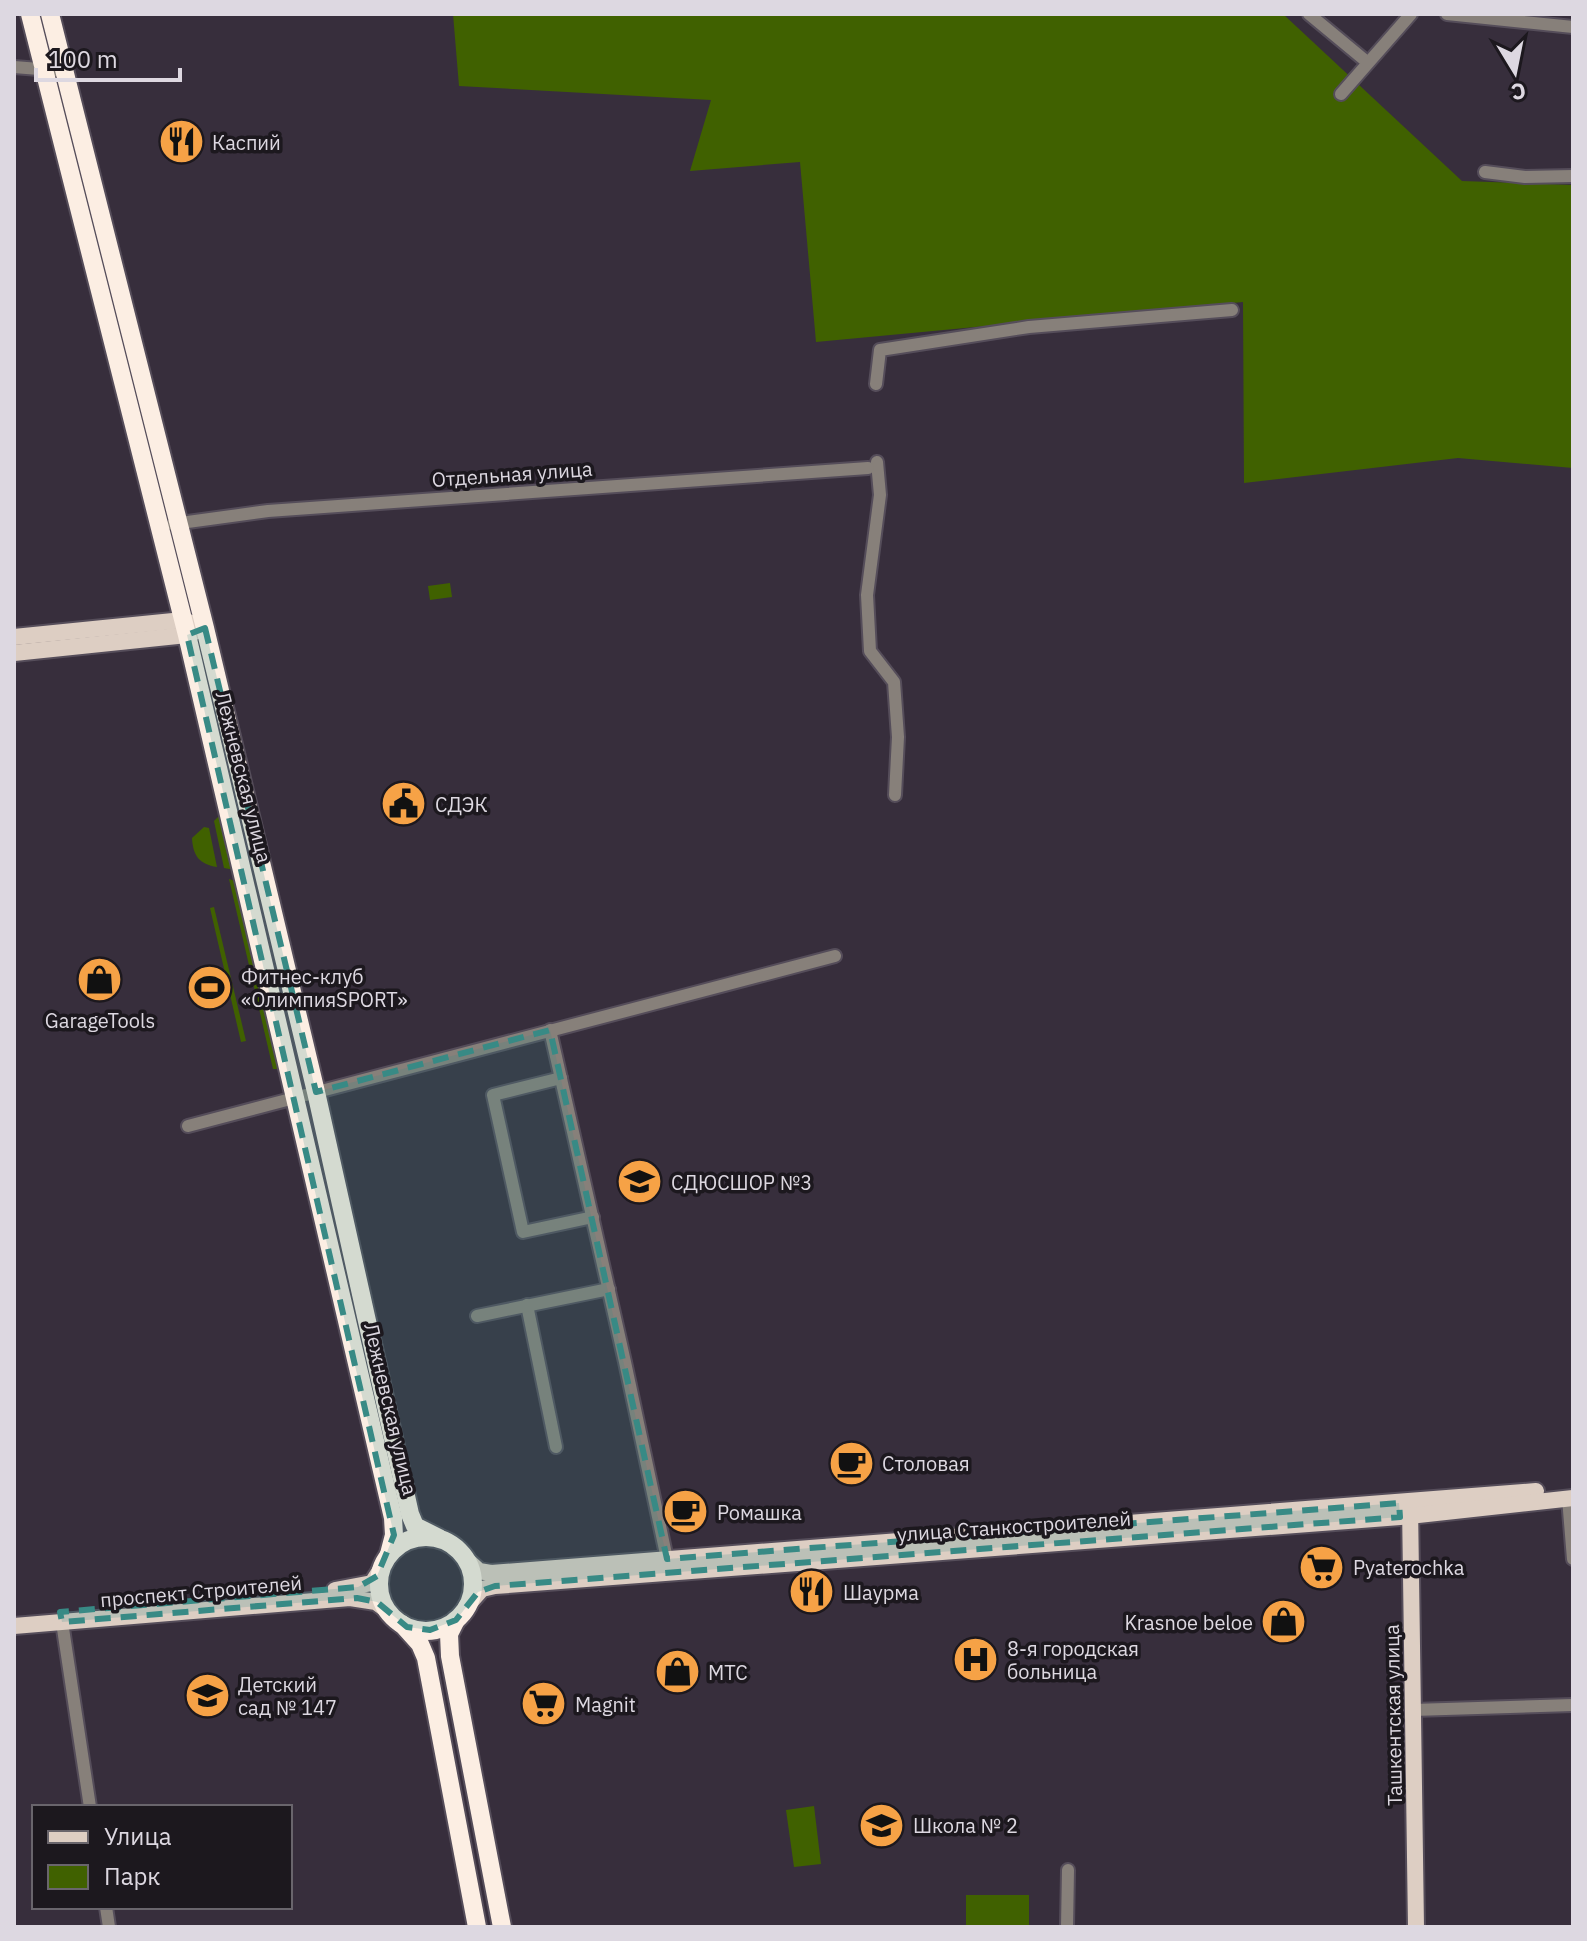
<svg xmlns="http://www.w3.org/2000/svg" width="1587" height="1941" font-family="'IBM Plex Sans',sans-serif">
<style>
.green{fill:#406100}
.lines{fill:none;stroke-linecap:round;stroke-linejoin:round}
.minor-casing{stroke:#554d5a;stroke-width:16}
.major-casing{stroke:#554d5a;stroke-width:20}
.highway-casing{stroke:#554d5a;stroke-width:22}
.minor{stroke:#87807a;stroke-width:12}
.major{stroke:#ddcec3;stroke-width:16}
.highway{stroke:#fceee3;stroke-width:18}
.marked{fill:#388a85;fill-opacity:0.2;stroke:#388a85;stroke-width:6;stroke-dasharray:16 10;stroke-linejoin:round}
.labels{text-anchor:middle;dominant-baseline:central;stroke-width:7;stroke-linejoin:round;paint-order:stroke}
.poi-label{font-size:20px;fill:#ddd8e1;stroke:#1c181e;text-anchor:start}
.street-label{font-size:20px;fill:#ddd8e1;stroke:#1c181e}
</style>
<rect width="100%" height="100%" fill="#372e3c"/>
<g class="green">
<polygon points="453,14 1283,14 1462,181 1573,185 1573,468 1458,458 1244,483 1243,302 816,342 800,162 690,171 711,100 459,86"/>
<polygon points="450,583 452,597 430,600 428,586"/>
<polygon points="221,814 235,870 224,868 214,821"/>
<path d="M 204,827 L 209,828 L 217,867 C 199,864 193,856 192,838 Z"/>
<polygon points="229,879 238,882 282,1069 273,1069"/>
<polygon points="214,907 246,1041 241,1042 210,908"/>
<polygon points="814,1806 821,1864 794,1867 786,1810"/>
<rect x="966" y="1895" width="63" height="32"/>
</g>
<g class="lines">
<defs>
<g id="minor">
<polyline points="1309,14 1367,62"/>
<polyline points="1447,14 1573,27"/>
<polyline points="14,67 64,71"/>
<polyline points="1341,94 1411,14"/>
<polyline points="1485,172 1525,177 1573,176"/>
<polyline points="876,384 880,350 1029,327 1232,310"/>
<polyline points="877,462 880,495 867,595 870,651 894,682 898,737 895,795"/>
<polyline points="173,524 268,511 868,468"/>
<polyline points="550,1030 625,1362 667,1559"/>
<polyline points="561,1078 493,1095 523,1232 593,1217"/>
<polyline points="188,1126 835,956"/>
<polyline points="527,1305 556,1447"/>
<polyline points="477,1316 609,1289"/>
<polyline points="1568,1498 1573,1559"/>
<polyline points="62,1622 90,1807"/>
<polyline points="1413,1710 1573,1705"/>
<polyline points="106,1907 109,1927"/>
<polyline points="1067,1927 1068,1870"/>
</g>
<g id="major">
<polyline points="14,637 183,620 205,628"/>
<polyline points="14,653 187,635 199,630"/>
<polyline points="1410,1505 1416,1927"/>
<polyline points="468,1561 479,1571 491,1573 1536,1491"/>
<polyline points="335,1590 372,1583 381,1569"/>
<polyline points="466,1607 482,1589 495,1586 1400,1517 1573,1498"/>
<polyline points="14,1626 350,1598 376,1602 388,1611"/>
</g>
<g id="highway">
<polyline points="30,14 187,635 393,1518 394,1535 389,1554"/>
<polyline points="50,14 205,628 316,1092 410,1514 415,1526 439,1538"/>
<circle cx="426" cy="1584" r="47"/>
<polyline points="456,1620 449,1634 450,1656 502,1927"/>
<polyline points="402,1624 420,1644 426,1658 477,1927"/>
</g>
</defs>
<use href="#minor" class="minor-casing"/>
<use href="#major" class="major-casing"/>
<use href="#highway" class="highway-casing"/>
<use href="#minor" class="minor"/>
<use href="#major" class="major"/>
<use href="#highway" class="highway"/>
</g>
<path class="marked" d="M 205,628 L 316,1092 L 550,1030 L 667,1559 L 1399,1503 L 1400,1517 L 495,1586 L 478,1592 L 456,1620 L 430,1630 L 407,1627 L 377,1602 L 357,1598 L 62,1622 L 60,1612 L 358,1587 L 377,1576 L 394,1535 L 187,635 Z"/>
<defs>
<symbol id="restaurant-disc" viewBox="-11 -11 22 22"><circle r="9.5" fill="#f6a246" stroke="#1c181e"/><path d="M-5-6h1v4h1v-4h1v4h1v-4h1v5L-1.5 .5V6h-2V.5L-5-1ZM5-6V6H3V1.5H1.5Q1.5-4 5-6Z" fill="#111"/></symbol>
<symbol id="civic-disc" viewBox="-11 -11 22 22"><circle r="9.5" fill="#f6a246" stroke="#1c181e"/><path d="M-.6-6.5H3V-4.5H.6V-3L4-1V1h2V6H-6V1h2V-1L-.6-3ZM-1.2 2.5V6h2.4V2.5Z" fill="#111"/></symbol>
<symbol id="shop-disc" viewBox="-11 -11 22 22"><circle r="9.5" fill="#f6a246" stroke="#1c181e"/><path d="M-5-2.5h2.3a2.7 3.5 0 0 1 5.4 0H5L5.5 6h-11ZM-1.5-2.5h3a1.5 2.3 0 0 0-3 0Z" fill="#111"/></symbol>
<symbol id="stadium-disc" viewBox="-11 -11 22 22"><circle r="9.5" fill="#f6a246" stroke="#1c181e"/><path d="M0-5a6.5 5 0 1 0 0 10a6.5 5 0 1 0 0-10ZM-3.5-1.8h7v3.6h-7Z" fill="#111"/></symbol>
<symbol id="university-disc" viewBox="-11 -11 22 22"><circle r="9.5" fill="#f6a246" stroke="#1c181e"/><path d="M0-5L7-2L0 1L-7-2ZM-4 1L0 2.5L4 1V4Q0 6-4 4Z" fill="#111"/></symbol>
<symbol id="cafe-disc" viewBox="-11 -11 22 22"><circle r="9.5" fill="#f6a246" stroke="#1c181e"/><path d="M-5.5-4.5H6V0H3Q3 3.5 0 3.5H-2.5Q-5.5 3.5-5.5 0ZM3-3.2v2h1.7v-2ZM-6 4.5H4V6H-6Z" fill="#111"/></symbol>
<symbol id="supermarket-disc" viewBox="-11 -11 22 22"><circle r="9.5" fill="#f6a246" stroke="#1c181e"/><path d="M-6-5.5h2.5l.6 2H6L4.5 2H-2.5L-4.4-4H-6ZM-1.5 3.2a1.3 1.3 0 1 0 .1 0ZM3 3.2a1.3 1.3 0 1 0 .1 0Z" fill="#111"/></symbol>
<symbol id="hospital-disc" viewBox="-11 -11 22 22"><circle r="9.5" fill="#f6a246" stroke="#1c181e"/><path d="M-5-5h3v3.5h4V-5h3V5h-3V1.5h-4V5h-3Z" fill="#111"/></symbol>
<symbol id="school-disc" viewBox="-11 -11 22 22"><circle r="9.5" fill="#f6a246" stroke="#1c181e"/><path d="M0-5L7-2L0 1L-7-2ZM-4 1L0 2.5L4 1V4Q0 6-4 4Z" fill="#111"/></symbol>
</defs>
<g fill-rule="evenodd">
<use href="#restaurant-disc" x="156" y="116" width="51" height="51"/>
<use href="#civic-disc" x="378" y="778" width="51" height="51"/>
<use href="#shop-disc" x="74" y="954" width="51" height="51"/>
<use href="#stadium-disc" x="184" y="962" width="51" height="51"/>
<use href="#university-disc" x="614" y="1156" width="51" height="51"/>
<use href="#cafe-disc" x="826" y="1438" width="51" height="51"/>
<use href="#cafe-disc" x="660" y="1486" width="51" height="51"/>
<use href="#supermarket-disc" x="1296" y="1542" width="51" height="51"/>
<use href="#restaurant-disc" x="786" y="1566" width="51" height="51"/>
<use href="#shop-disc" x="1258" y="1596" width="51" height="51"/>
<use href="#hospital-disc" x="950" y="1634" width="51" height="51"/>
<use href="#shop-disc" x="652" y="1646" width="51" height="51"/>
<use href="#school-disc" x="182" y="1670" width="51" height="51"/>
<use href="#supermarket-disc" x="518" y="1678" width="51" height="51"/>
<use href="#school-disc" x="856" y="1800" width="51" height="51"/>
</g>
<g class="labels">
<g class="poi-label">
<text x="212" y="142">Каспий</text>
<text x="435" y="804">СДЭК</text>
<text x="241" y="976">Фитнес-клуб<tspan x="241" dy="23">«ОлимпияSPORT»</tspan></text>
<text x="100" y="1020" text-anchor="middle">GarageTools</text>
<text x="671" y="1182">СДЮСШОР №3</text>
<text x="882" y="1463">Столовая</text>
<text x="717" y="1512">Ромашка</text>
<text x="1353" y="1567">Pyaterochka</text>
<text x="843" y="1592">Шаурма</text>
<text x="1253" y="1622" text-anchor="end">Krasnoe beloe</text>
<text x="1007" y="1648">8-я городская<tspan x="1007" dy="23">больница</tspan></text>
<text x="708" y="1672">МТС</text>
<text x="238" y="1684">Детский<tspan x="238" dy="23">сад № 147</tspan></text>
<text x="575" y="1704">Magnit</text>
<text x="913" y="1825">Школа № 2</text>
</g>
<g class="street-label">
<text transform="translate(512 474) rotate(-4)">Отдельная улица</text>
<text transform="translate(244 777) rotate(76)">Лежневская улица</text>
<text transform="translate(391 1409) rotate(77)">Лежневская улица</text>
<text transform="translate(1014 1526) rotate(-4)">улица Станкостроителей</text>
<text transform="translate(201 1591) rotate(-5)">проспект Строителей</text>
<text transform="translate(1393 1715) rotate(-91)">Ташкентская улица</text>
</g>
</g>
<rect width="1587" height="1941" fill="none" stroke="#ddd8e1" stroke-width="32"/>
<rect x="32" y="1805" width="260" height="104" fill="#1c181e" stroke="#69656c" stroke-width="2"/>
<rect x="48" y="1831" width="40" height="12" fill="#ddcec3" stroke="#69656c" stroke-width="2"/>
<text x="104" y="1845" font-size="24" fill="#ddd8e1">Улица</text>
<rect x="48" y="1865" width="40" height="24" fill="#406100" stroke="#69656c" stroke-width="2"/>
<text x="104" y="1885" font-size="24" fill="#ddd8e1">Парк</text>
<g transform="translate(1515 72) rotate(170)" stroke="#1c181e" stroke-width="6" paint-order="stroke">
<path d="M0-6L14 30L0 20L-14 30Z" fill="#ddd8e1"/>
<text y="-12" font-size="22" font-weight="bold" text-anchor="middle" fill="#ddd8e1">С</text>
</g>
<path d="M36 68v12h144v-12" fill="none" stroke="#ddd8e1" stroke-width="4"/>
<text x="48" y="68" font-size="24" fill="#ddd8e1" stroke="#1c181e" stroke-width="6" paint-order="stroke">100 m</text>
</svg>
